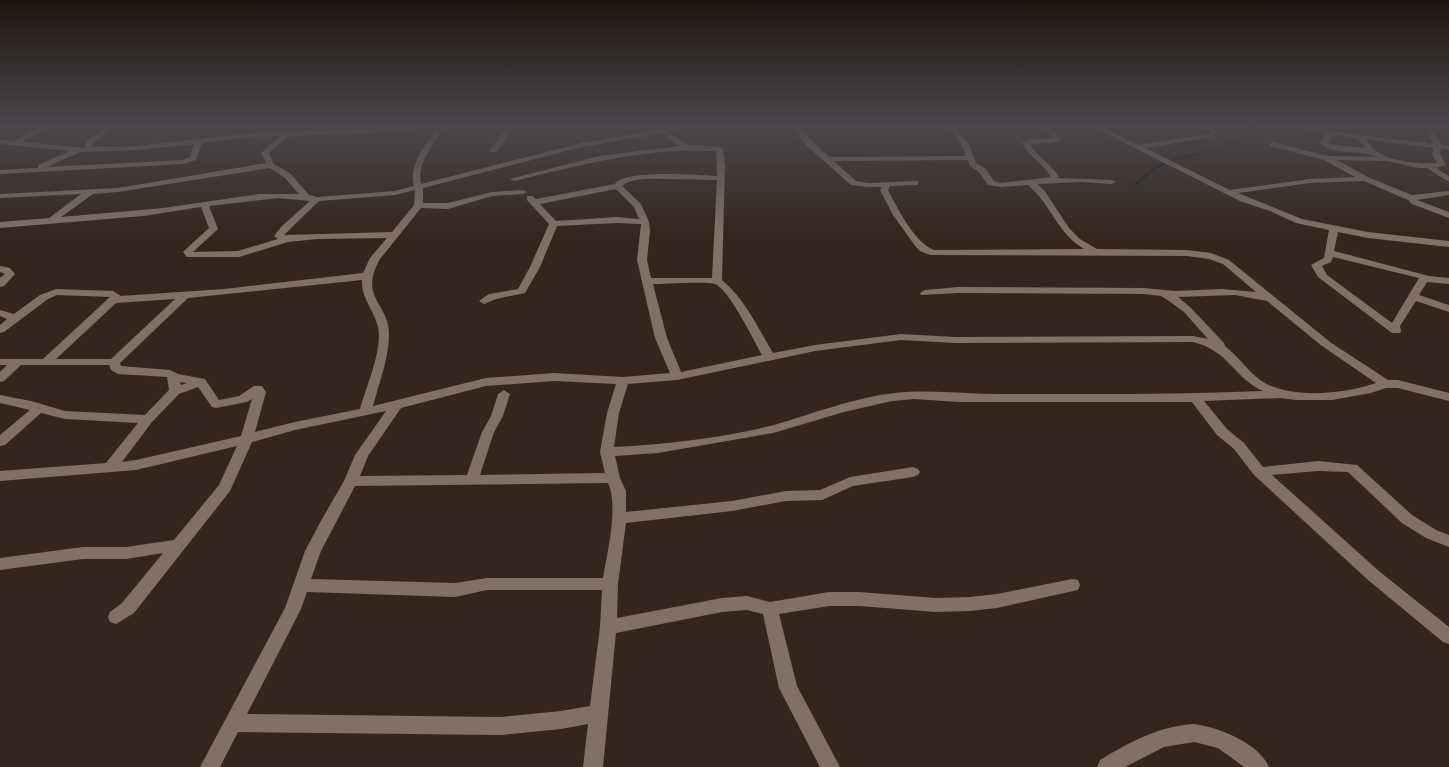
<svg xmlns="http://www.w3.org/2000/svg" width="1449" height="767" font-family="'Alegreya Sans',sans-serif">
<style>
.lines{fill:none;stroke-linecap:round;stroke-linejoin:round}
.stream{stroke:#011f28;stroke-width:2}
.minor{fill:#827065;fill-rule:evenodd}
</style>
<rect width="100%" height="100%" fill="#35261d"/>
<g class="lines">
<polyline class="stream" points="1136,184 1155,168 1176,159 1228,147 1238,139 1245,129 1255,127"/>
<g class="minor">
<path d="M 39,127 L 46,127 L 23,142 L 85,148 L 87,141 L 107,127 L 114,127 L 93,144 L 92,147 L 138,146 L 249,133 L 417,127 L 414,129 L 373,133 L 289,136 L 269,153 L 274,164 L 291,174 L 309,195 L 317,197 L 395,191 L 414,186 C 408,165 427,143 438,127 L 444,127 C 435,142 416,164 421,184 L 582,143 L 648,131 L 628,129 L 625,127 L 663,129 L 680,127 L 679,128 L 668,132 L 688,145 L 719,147 L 723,149 L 725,166 L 722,280 C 745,299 758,328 773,353 L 815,345 L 901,334 L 955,337 L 1193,336 L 1208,339 L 1184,312 L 1169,301 L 1161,296 L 1144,294 L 958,293 L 921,295 L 920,293 L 925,290 L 958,287 L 1144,288 L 1175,291 L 1222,289 L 1256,292 L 1223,264 L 1209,259 L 1187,256 L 930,255 L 920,251 L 916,247 L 893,215 L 880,190 L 882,187 L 868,187 L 851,185 L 807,146 L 792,127 L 798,127 L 829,157 L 966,156 L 962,146 L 949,127 L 955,127 L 969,145 L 976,163 L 985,168 L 994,181 L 1001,183 L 1051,177 C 1044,164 1029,157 1022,143 L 1030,139 L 1053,138 L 1042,127 L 1049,127 L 1061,138 L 1059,142 L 1030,144 C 1037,158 1053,164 1059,178 L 1112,180 L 1116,182 L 1112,184 L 1081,182 L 1037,184 L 1044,190 L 1069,228 L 1080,239 L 1097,249 L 1187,250 L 1211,253 L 1229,260 L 1330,342 L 1388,380 L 1398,380 L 1449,393 L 1449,401 L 1398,388 L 1386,388 L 1371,393 L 1332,400 L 1296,400 L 1281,398 L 1204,401 L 1227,429 L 1244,443 L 1263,467 L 1318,461 L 1357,465 L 1412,515 L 1436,530 L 1449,535 L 1449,547 L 1426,538 L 1402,523 L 1348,472 L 1318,471 L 1272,475 L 1380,572 L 1449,627 L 1449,644 L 1443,642 L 1368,580 L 1254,475 L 1234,449 L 1217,435 L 1192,402 L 959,402 L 914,399 L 892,401 L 844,412 L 773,433 L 658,453 L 615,456 L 620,478 L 626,491 L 626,512 L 732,501 L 786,491 L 820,490 L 850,477 L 913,467 L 918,469 L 920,472 L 918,475 L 913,477 L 853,486 L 822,500 L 786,501 L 732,511 L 626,523 L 618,584 L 617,618 L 722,598 L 747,596 L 770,602 L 829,592 L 859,592 L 936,598 L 970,597 L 997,594 L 1072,579 L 1078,580 L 1080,585 L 1078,590 L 997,608 L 970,611 L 936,612 L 859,606 L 829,606 L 779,614 L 797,686 L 840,767 L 820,767 L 779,688 L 763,614 L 747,610 L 722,612 L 616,633 L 603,767 L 583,767 L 588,724 L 561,729 L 501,735 L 238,732 L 220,767 L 200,767 L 285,608 L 305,551 L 322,519 L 344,481 L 355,455 L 386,411 L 295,430 L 252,442 L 230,491 L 134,613 L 116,624 L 110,622 L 108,617 L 110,612 L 122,603 L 163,553 L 126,559 L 83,559 L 0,570 L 0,558 L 83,547 L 126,547 L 174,540 L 219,485 L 237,446 L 136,470 L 0,481 L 0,471 L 106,463 L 138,423 L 65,419 L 41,413 L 5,445 L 0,446 L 0,435 L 30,410 L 0,403 L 0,395 L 31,401 L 65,411 L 145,415 L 169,390 L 167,377 L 118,374 L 111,370 L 109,365 L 21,365 L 4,381 L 0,382 L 0,372 L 7,365 L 0,365 L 0,359 L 43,359 L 110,297 L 57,295 L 48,299 L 4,332 L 0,333 L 0,325 L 7,319 L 0,316 L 0,310 L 14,314 L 40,295 L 56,289 L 113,291 L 121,296 L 224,289 L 363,273 L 370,258 L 387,238 L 317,239 L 288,242 L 239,257 L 187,257 L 183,252 L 185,250 L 209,228 L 201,207 L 143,216 L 0,228 L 0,222 L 49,218 L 81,194 L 0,198 L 0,194 L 118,188 L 266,163 L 261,153 L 280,136 L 249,137 L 202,143 L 196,160 L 183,164 L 0,174 L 0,170 L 38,168 L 38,165 L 70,151 L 0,144 L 0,140 L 14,141 ZM 662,133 L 679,146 L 599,156 L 510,179 L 514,181 C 580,165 647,147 716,151 L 717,176 C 699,175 623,169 615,184 L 536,199 L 533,196 L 527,196 L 527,200 L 549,224 L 530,267 L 518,289 L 489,294 L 479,301 L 484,304 L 496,299 L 525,293 L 540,267 L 557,226 L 617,223 L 641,224 L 637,260 L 655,338 L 670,373 L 623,377 L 554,373 L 486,378 L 373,406 C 379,383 389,358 389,334 C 389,303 358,298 380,259 L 421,208 L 448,209 L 492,196 L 523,194 L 527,192 L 523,190 L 492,192 L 448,203 L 423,203 L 423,188 L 582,147 ZM 194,144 L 190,157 L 182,160 L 47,167 L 80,152 L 138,150 ZM 968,160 L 970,166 L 979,172 L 988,185 L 1001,187 L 1028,185 C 1051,204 1057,233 1084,249 L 934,250 C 914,242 898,209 888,190 L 890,186 L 918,185 L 918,181 L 868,183 L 856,181 L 834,161 ZM 270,168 L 285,178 L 299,194 L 259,194 L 163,208 L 61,217 L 93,194 L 118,192 ZM 667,179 L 717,180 L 712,278 L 651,278 L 647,260 L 650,231 L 649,222 L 641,204 L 622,186 C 632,177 654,179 667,179 ZM 616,189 L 634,207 L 639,219 L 617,217 L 556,221 L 540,204 ZM 415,190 L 414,205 L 392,232 L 284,235 L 319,201 L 395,195 ZM 278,198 L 310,201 L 282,226 L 274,236 L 278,239 L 238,251 L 193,252 L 218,229 L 209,206 ZM 362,280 C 361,298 374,310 378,327 C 383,349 366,387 360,409 L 295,422 L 255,432 L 266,392 L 262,386 L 254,386 L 239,396 L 219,400 L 205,379 L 178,374 L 170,370 L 121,366 L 120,363 L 188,298 ZM 653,284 C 664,284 707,281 715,284 C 729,289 754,341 762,355 L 681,372 L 667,338 ZM 1235,295 L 1267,301 L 1322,346 L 1376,383 C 1345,394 1288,400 1260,380 C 1247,370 1238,356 1225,346 L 1224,343 L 1191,308 L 1178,297 ZM 175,299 L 111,359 L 56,359 L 116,303 ZM 901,340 L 955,343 L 1193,342 C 1228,350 1234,378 1263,391 C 1175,395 1088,394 1000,394 C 965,394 929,389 895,393 C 856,397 812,414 774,425 C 722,438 667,444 614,447 L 619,413 L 628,384 L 677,380 L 815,351 ZM 554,381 L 616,384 L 607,413 L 600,452 L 605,473 L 480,475 L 494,432 L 503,416 L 510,394 L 504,390 L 498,394 L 491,416 L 482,432 L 467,475 L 360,476 L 368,456 L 401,408 L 486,386 ZM 180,382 L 187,383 L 181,385 ZM 198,387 L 212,407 L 216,408 L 247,402 L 252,399 L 241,436 L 136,460 L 122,462 L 152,422 L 179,394 ZM 608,483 C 619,507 607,552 603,578 L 487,578 L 455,583 L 311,579 L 321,551 L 355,486 ZM 487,590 L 602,590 L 600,627 L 590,706 L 561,711 L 501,717 L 247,714 L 301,609 L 307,592 L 455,597 Z"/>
<polygon points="507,127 513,127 497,152 491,152 490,150"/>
<path d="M 1093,127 L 1101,127 L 1138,145 L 1208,134 L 1210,132 L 1201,127 L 1208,127 L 1217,132 L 1212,137 L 1145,148 L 1230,190 L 1310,179 L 1355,177 L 1324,160 L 1270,146 L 1269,144 L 1273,142 L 1327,156 L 1377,157 C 1360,149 1334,156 1320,143 L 1327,133 L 1302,128 L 1301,127 L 1313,127 L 1360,135 L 1433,144 L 1426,127 L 1432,127 L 1441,145 L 1449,146 L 1449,150 L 1441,149 L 1440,154 L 1446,165 L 1436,168 L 1449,176 L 1449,182 L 1427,168 L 1419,168 L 1386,161 L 1337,160 L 1368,177 L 1412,195 L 1449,191 L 1449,195 L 1417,200 L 1449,212 L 1449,218 L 1412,204 L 1408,200 L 1364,181 L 1310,183 L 1238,193 L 1302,219 L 1368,232 L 1449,241 L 1449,247 L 1368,238 L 1338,232 L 1334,251 L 1429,276 L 1449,278 L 1449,284 L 1427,282 L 1419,295 L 1449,305 L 1449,312 L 1416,301 L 1400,326 L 1401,331 L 1400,333 L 1392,333 L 1318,277 L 1311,265 L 1324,258 L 1329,230 L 1296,223 L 1270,211 L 1240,201 ZM 1334,134 L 1358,139 L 1365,148 L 1334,145 L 1328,142 ZM 1365,139 L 1434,148 L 1432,154 L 1437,163 C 1418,164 1389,162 1373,149 C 1370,146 1368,142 1365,139 ZM 1333,257 L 1419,278 L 1392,323 L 1327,275 L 1322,266 L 1331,262 Z"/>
<polygon points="0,266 10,268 15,274 4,286 0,287 0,278 5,274 0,272"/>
<path d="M 1194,724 C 1218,727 1259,743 1269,767 L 1244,767 L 1218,748 L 1194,742 L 1164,747 L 1125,767 L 1097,767 L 1100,760 C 1130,742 1159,726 1194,724 Z"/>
</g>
</g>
<linearGradient id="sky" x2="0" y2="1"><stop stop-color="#1d1510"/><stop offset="0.54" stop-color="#4b474c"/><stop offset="1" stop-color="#4b474c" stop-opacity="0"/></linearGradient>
<rect width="1449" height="234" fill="url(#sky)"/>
</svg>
